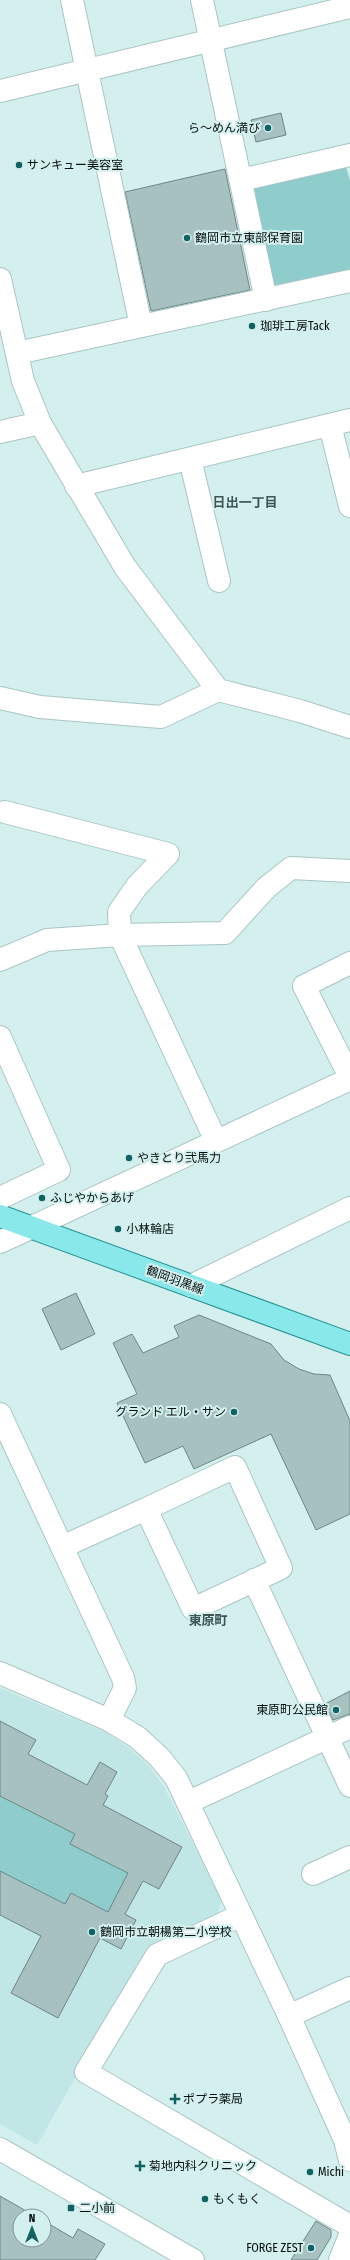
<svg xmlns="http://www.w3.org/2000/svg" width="350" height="2260" font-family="'Fira Sans Condensed','Noto Sans JP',sans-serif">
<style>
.built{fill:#c0e6e6}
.green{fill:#8fcccc}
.building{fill:#a6c1c0;stroke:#6d8686}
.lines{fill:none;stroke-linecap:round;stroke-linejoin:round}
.minor-casing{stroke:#aac5c5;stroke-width:24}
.major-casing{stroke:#279293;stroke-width:24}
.minor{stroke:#fff;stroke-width:22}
.major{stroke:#89e8e9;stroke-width:22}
.poi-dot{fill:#116263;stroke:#d3efee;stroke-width:1.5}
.labels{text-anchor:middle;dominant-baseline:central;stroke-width:4;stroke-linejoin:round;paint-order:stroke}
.poi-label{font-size:12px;fill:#050e0e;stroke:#d3efee;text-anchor:start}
.street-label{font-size:12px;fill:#050e0e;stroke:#d3efee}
.neighbourhood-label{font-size:13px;font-weight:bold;fill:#3d5555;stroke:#d3efee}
</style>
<rect width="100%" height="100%" fill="#d3efee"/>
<polygon class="built" points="0,1688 105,1732 129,1748 149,1766 164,1787 221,1899 218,1917 149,1948 37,2145 0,2124"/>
<g class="green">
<polygon points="345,163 350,181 350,275 274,291 250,186"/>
<polygon points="0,1796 75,1834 70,1844 128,1873 108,1912 71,1893 65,1904 0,1871"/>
</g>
<g class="building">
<polygon points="281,113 286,135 256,142 251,120"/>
<polygon points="225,169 250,290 151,311 125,192"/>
<polygon points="76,1293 95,1334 61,1350 42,1309"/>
<polygon points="199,1315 271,1344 284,1360 299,1369 314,1374 330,1375 350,1421 350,1514 316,1530 271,1434 194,1469 183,1446 145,1463 117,1403 137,1394 113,1343 132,1334 143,1353 179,1337 174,1326"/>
<polygon points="350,1691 350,1714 333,1720 325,1704"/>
<polygon points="0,1721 36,1740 28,1754 87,1785 100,1762 117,1772 105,1794 108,1796 103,1805 182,1847 159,1889 143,1881 125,1914 136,1920 121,1949 100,1938 58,2018 11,1993 41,1936 0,1915 0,1871 65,1904 71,1893 108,1912 128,1873 70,1844 75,1834 0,1796"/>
<polygon points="0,2196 35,2216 20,2216 20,2240 44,2240 44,2221 73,2238 78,2229 105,2244 95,2260 0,2260"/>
<polygon points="316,2221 331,2230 331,2237 317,2260 291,2260"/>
</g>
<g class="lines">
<defs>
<g id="minor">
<polyline points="72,0 141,326"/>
<polyline points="202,0 266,300"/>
<polyline points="0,91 350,7"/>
<polyline points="241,180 350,155"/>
<polyline points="0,279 23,381 40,423 125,567 218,690 300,711 350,727"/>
<polyline points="17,353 350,281"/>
<polyline points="330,425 350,506"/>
<polyline points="0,432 40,423"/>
<polyline points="190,459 219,581"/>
<polyline points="76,486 350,420"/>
<polyline points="0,698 40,707 161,717 218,690"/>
<polyline points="5,812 168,854 137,886 119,912 120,935 225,933 266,888 291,868 350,871"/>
<polyline points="0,960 47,940 120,935 216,1141"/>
<polyline points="350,963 304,986 350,1077"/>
<polyline points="0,1037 59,1170 0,1198"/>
<polyline points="0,1242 350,1079"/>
<polyline points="191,1286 350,1208"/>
<polyline points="0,1414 62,1547 146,1509 193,1609 281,1568 235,1467 146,1509"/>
<polyline points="62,1547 123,1678 125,1688 109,1720"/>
<polyline points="254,1580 350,1786"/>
<polyline points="0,1673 109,1720 137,1737 159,1757 176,1778 289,2016 345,2140 350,2160"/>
<polyline points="189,1802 350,1727"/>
<polyline points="313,1874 350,1857"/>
<polyline points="241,1915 157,1955 86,2072 350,2226"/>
<polyline points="289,2016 350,1988"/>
<polyline points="0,2149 193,2260"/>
<polyline points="340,2260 350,2235"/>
</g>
<polyline id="major" points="0,1216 350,1344"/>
</defs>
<use href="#minor" class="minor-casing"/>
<use href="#major" class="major-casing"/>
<use href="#minor" class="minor"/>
<use href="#major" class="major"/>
</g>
<g class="poi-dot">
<circle cx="268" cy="128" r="4"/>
<circle cx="19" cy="165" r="4"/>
<circle cx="187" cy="238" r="4"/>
<circle cx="252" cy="326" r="4"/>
<circle cx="129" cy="1158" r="4"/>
<circle cx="42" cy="1198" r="4"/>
<circle cx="118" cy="1229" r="4"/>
<circle cx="234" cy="1412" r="4"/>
<circle cx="336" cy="1710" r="4"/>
<circle cx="92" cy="1932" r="4"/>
<path d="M173 2093h4v4h4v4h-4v4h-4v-4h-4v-4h4z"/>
<path d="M138 2160h4v4h4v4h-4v4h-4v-4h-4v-4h4z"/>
<circle cx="310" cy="2172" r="4"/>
<circle cx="205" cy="2199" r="4"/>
<rect x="67" y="2204" width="8" height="8" rx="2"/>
<circle cx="311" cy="2248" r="4"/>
</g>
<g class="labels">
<g class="poi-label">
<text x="260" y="128" text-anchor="end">ら～めん満び</text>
<text x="27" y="165">サンキュー美容室</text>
<text x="195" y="238">鶴岡市立東部保育園</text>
<text x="260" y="326">珈琲工房Tack</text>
<text x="137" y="1158">やきとり弐馬力</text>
<text x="50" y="1198">ふじやからあげ</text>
<text x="126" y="1229">小林輪店</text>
<text x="226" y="1412" text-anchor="end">グランド エル・サン</text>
<text x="328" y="1710" text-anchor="end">東原町公民館</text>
<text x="100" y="1932">鶴岡市立朝楊第二小学校</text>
<text x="183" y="2099">ポプラ薬局</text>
<text x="149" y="2166">菊地内科クリニック</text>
<text x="318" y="2172">Michi</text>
<text x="213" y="2199">もくもく</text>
<text x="79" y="2208">二小前</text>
<text x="303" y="2248" text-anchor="end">FORGE ZEST</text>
</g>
<g class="street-label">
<text transform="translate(175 1280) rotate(20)">鶴岡羽黒線</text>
</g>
<g class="neighbourhood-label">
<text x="245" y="502">日出一丁目</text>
<text x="208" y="1620">東原町</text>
</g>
</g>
<g transform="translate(32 2228)"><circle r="19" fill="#d3efee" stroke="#819594"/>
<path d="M0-3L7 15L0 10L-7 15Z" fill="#116263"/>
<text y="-6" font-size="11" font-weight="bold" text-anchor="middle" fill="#050e0e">N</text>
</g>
</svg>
